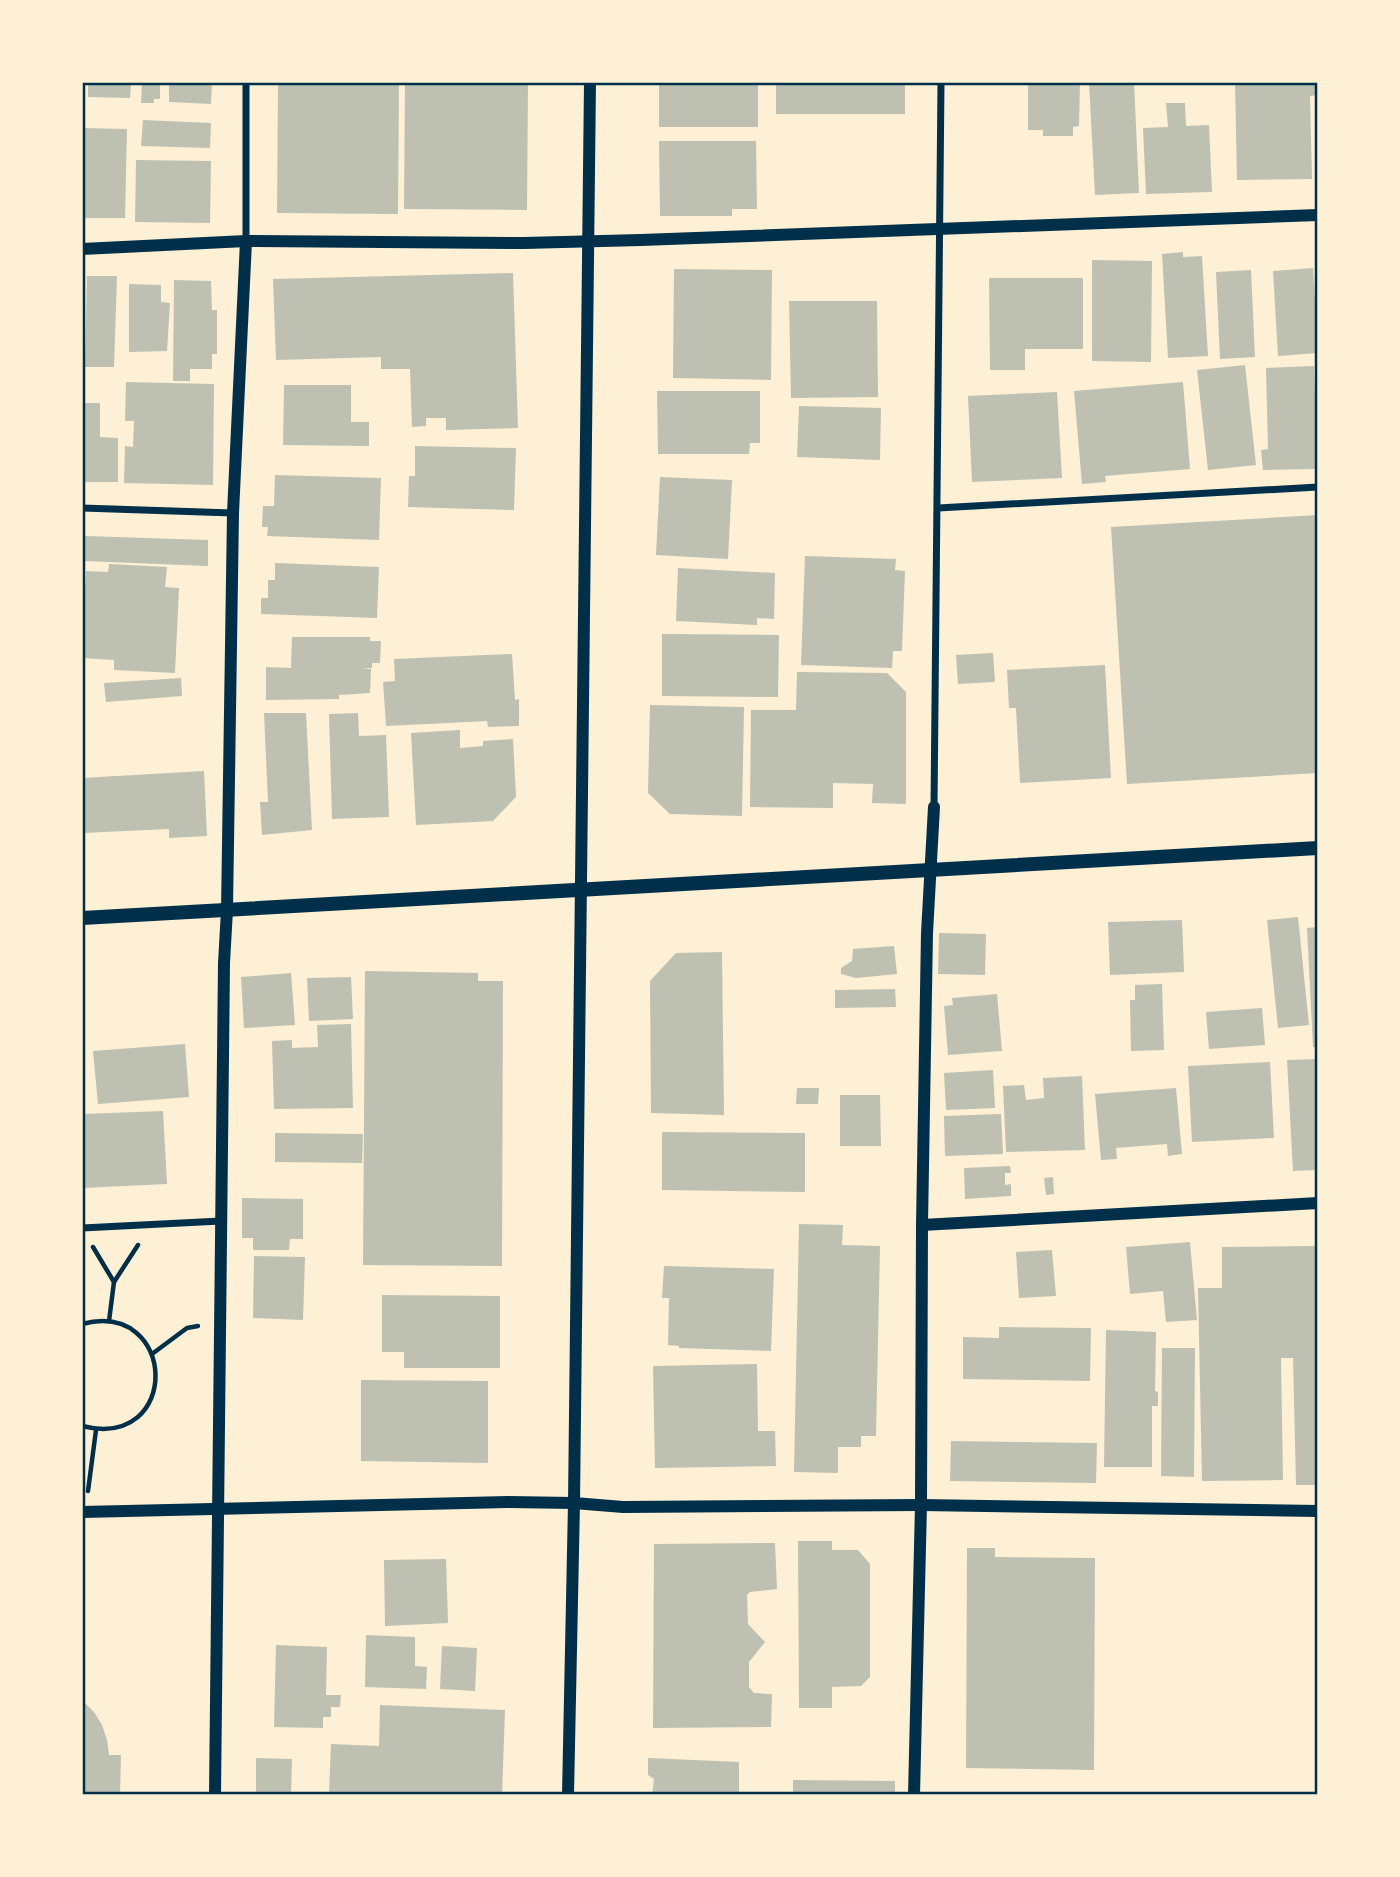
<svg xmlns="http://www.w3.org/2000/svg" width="1400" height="1877" font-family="'PT Sans',sans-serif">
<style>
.building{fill:#bec0b2}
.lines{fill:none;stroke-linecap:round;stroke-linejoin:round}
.path{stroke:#003049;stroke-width:4.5}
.minor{stroke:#003049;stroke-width:7}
.tertiary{stroke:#003049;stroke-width:12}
.secondary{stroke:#003049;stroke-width:14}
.neatline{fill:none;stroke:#003049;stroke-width:2.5}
</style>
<rect width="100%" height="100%" fill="#fdf0d5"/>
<g class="building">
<polygon points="88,82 131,82 130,98 88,97"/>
<polygon points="142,82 160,82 160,99 154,99 154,103 141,103"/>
<polygon points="169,82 212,82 211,104 169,102"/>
<polygon points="278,82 399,82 398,214 277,213"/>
<polygon points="405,82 528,82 527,210 404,209"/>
<rect x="659" y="82" width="99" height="45"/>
<rect x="776" y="82" width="129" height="32"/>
<polygon points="1028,82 1080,82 1079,126 1073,127 1073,136 1043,136 1043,130 1028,130"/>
<polygon points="1089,82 1134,82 1139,193 1095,195"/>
<polygon points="1235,82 1318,82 1318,95 1310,96 1312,179 1237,180"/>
<polygon points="1166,103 1185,103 1186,126 1209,125 1212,192 1146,194 1143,128 1168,127"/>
<polygon points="143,120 211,123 210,148 141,146"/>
<polygon points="82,128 127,129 125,218 82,218"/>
<polygon points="659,141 756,141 757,209 732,209 732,216 660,216"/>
<polygon points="136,160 211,161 210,223 135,222"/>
<polygon points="1183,252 1183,257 1202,256 1208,356 1168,358 1162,254"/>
<polygon points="1092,260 1152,261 1151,362 1092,361"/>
<polygon points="1313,268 1318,353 1278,356 1273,271"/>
<polygon points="674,269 772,270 771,380 673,378"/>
<polygon points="1251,270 1255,357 1220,359 1216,272"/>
<polygon points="513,273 518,428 446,430 446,418 426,418 426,426 412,427 410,369 381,369 381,357 276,360 273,279"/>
<polygon points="87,276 117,276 114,367 85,367"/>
<polygon points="989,278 1083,278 1083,349 1025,349 1025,370 990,370"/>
<polygon points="174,280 211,281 212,310 217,310 217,354 212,354 212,369 190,369 190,381 173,381"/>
<polygon points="129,284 161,285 161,302 170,303 167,351 129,352"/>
<polygon points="789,301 877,301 878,397 791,398"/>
<polygon points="1245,365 1256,465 1208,470 1197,370"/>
<polygon points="1314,366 1317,469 1263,470 1261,450 1268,449 1266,368"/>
<polygon points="126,382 214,384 213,485 124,483 125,446 133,447 134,421 125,421"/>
<polygon points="1183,382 1190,469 1105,476 1106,482 1082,484 1074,391"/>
<polygon points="284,385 351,385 351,422 369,422 369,446 283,445"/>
<polygon points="657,391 760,391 760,443 750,443 749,454 658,454"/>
<polygon points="1057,392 1062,478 972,482 968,396"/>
<polygon points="82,403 100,403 100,437 118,438 118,482 82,482"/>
<polygon points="799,406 881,408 880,460 797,457"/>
<polygon points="415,446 516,448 514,510 408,507 409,476 415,476"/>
<polygon points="275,475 381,478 379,540 267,536 268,527 262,527 263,506 274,506"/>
<polygon points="660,477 732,480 728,559 656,555"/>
<polygon points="1318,515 1318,773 1127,784 1111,527"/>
<polygon points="85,536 208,540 208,566 84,561"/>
<polygon points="805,556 896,559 895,570 905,571 902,651 893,651 892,668 801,665"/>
<polygon points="275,563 379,567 377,618 261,614 261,598 268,598 268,580 275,580"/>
<polygon points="109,564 167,567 165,587 179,588 175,673 114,670 114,660 82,658 82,613 84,613 86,571 108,572"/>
<polygon points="678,568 775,573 774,619 757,618 757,625 676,621"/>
<polygon points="662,634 779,635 778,697 662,696"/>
<polygon points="292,637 370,637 370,641 381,641 380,663 372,663 372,668 362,668 371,669 370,693 339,695 339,699 266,700 266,667 291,668"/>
<polygon points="993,653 995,682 958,684 956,655"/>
<polygon points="512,654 515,700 519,699 519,726 488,727 487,721 386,726 383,682 395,681 394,659"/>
<polygon points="1105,665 1111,778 1020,783 1016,708 1009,708 1007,670"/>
<polygon points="797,672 887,673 906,692 906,804 872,803 873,784 833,783 833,808 750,807 751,710 796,710"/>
<polygon points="181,678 182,696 106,702 104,683"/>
<polygon points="650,705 744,707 742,816 670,814 648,793"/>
<polygon points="264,713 306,713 312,830 262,835 260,802 268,802"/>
<polygon points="358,713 359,736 386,735 389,817 332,819 329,714"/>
<polygon points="460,730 460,748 483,746 483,741 513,739 516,797 493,821 416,825 411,733"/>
<polygon points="204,771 207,836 169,838 169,829 82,833 82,778"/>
<polygon points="1298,917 1309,1025 1278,1028 1267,920"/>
<polygon points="1182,920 1184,972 1110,975 1108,922"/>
<polygon points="1318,927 1318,1047 1313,1047 1307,928"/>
<polygon points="939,933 986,934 985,975 938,974"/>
<polygon points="894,946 897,974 856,978 841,974 841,968 852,961 853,949"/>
<polygon points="722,952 724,1115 651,1113 650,981 676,953"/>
<polygon points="365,971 478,973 478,981 503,981 502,1266 363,1265"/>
<polygon points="291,973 295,1025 244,1028 241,977"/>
<polygon points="351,977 353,1019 309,1021 307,978"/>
<polygon points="1162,984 1164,1050 1131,1051 1130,1000 1135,1000 1135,985"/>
<polygon points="895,989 896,1007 835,1008 835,990"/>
<polygon points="997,994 1002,1051 948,1055 944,1006 953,1005 952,998"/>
<polygon points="1262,1008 1265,1045 1209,1049 1206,1012"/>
<polygon points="351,1024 353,1108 274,1109 272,1041 292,1040 292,1048 318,1047 317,1025"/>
<polygon points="185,1044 189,1097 98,1104 93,1051"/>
<polygon points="1318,1059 1318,1170 1293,1171 1287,1060"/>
<polygon points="1270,1062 1274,1138 1192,1142 1188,1066"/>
<polygon points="993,1070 995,1108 946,1110 944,1073"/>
<polygon points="1082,1076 1085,1150 1006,1152 1003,1086 1024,1085 1026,1100 1044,1098 1043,1078"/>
<polygon points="797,1088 819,1088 818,1104 796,1104"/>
<polygon points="1176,1088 1182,1154 1168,1156 1167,1144 1116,1148 1117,1159 1101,1160 1095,1094"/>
<polygon points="840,1095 880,1095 881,1146 840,1146"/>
<polygon points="163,1111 167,1184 82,1188 82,1114"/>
<polygon points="1001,1114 1003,1154 945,1156 944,1116"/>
<polygon points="662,1132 805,1133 805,1192 662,1190"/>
<polygon points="275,1133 363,1134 362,1163 275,1162"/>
<polygon points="1010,1166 1011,1173 1005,1173 1005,1185 1011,1184 1011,1196 965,1199 964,1168"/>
<polygon points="1053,1177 1054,1194 1046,1195 1044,1178"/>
<polygon points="242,1198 303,1199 303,1239 290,1239 289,1250 253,1250 253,1238 242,1238"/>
<polygon points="799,1224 843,1225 842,1245 880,1246 876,1436 861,1436 861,1447 838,1447 838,1473 794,1472"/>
<polygon points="1190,1242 1197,1320 1166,1322 1163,1291 1130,1294 1126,1247"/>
<polygon points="1315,1246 1315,1263 1318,1263 1318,1485 1296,1485 1293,1358 1281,1358 1283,1480 1202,1481 1198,1288 1222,1288 1222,1247"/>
<polygon points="1052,1250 1056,1296 1019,1298 1016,1252"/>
<polygon points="254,1256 305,1257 303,1320 253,1318"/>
<polygon points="664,1266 774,1269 771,1351 679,1348 679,1346 668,1345 669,1298 662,1298"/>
<polygon points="382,1295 500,1296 500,1368 404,1368 404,1352 382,1352"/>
<polygon points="999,1327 1091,1328 1090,1381 963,1379 963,1337 999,1338"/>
<polygon points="1106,1330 1156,1332 1155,1391 1158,1392 1158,1406 1152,1406 1152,1467 1104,1467"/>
<polygon points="1162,1348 1195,1348 1194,1477 1161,1476"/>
<polygon points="757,1364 758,1431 775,1431 776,1466 655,1468 653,1366"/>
<polygon points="361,1380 488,1381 488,1463 361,1461"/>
<polygon points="951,1441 1097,1443 1096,1483 950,1481"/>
<polygon points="798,1541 832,1541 832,1550 858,1550 870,1564 870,1677 861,1686 832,1687 832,1708 799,1708"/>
<polygon points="775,1543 777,1589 750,1592 747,1595 748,1624 765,1642 749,1662 749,1687 754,1693 772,1694 771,1727 653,1728 654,1544"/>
<polygon points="967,1548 995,1548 995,1557 1095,1558 1094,1770 966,1768"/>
<polygon points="446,1559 448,1623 385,1626 384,1560"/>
<polygon points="366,1635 415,1637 415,1666 427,1667 426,1689 365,1687"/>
<polygon points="276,1645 327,1647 326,1695 341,1695 340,1707 331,1707 331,1717 323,1717 323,1728 274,1727"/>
<polygon points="442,1646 477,1648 475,1691 440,1689"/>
<polygon points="82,1700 94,1712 102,1725 107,1740 109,1755 121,1755 120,1795 82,1795"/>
<polygon points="380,1705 505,1710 502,1795 329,1795 331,1744 379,1746"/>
<polygon points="256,1758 292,1759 291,1795 256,1795"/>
<polygon points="648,1758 739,1762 739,1795 652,1795 654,1779 648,1775"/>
<polygon points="793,1780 895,1781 895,1795 793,1795"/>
</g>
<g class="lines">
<g class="path">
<polyline points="93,1247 114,1282"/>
<polyline points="109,1321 114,1282 138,1245"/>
<path d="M 82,1324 C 178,1299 182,1451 82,1426"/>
<polyline points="152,1354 187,1328 198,1326"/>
<polyline points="88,1491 96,1430"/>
</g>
<g class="minor">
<polyline points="246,241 246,82"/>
<polyline points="82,508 233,513"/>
<polyline points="938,508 1318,487"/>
<polyline points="934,807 941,82"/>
<polyline points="82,1228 221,1221"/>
</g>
<g class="tertiary">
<polyline points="82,249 246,241 524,243 641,240 1318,215"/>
<polyline points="922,1225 1318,1203"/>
<polyline points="82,1512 508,1502 574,1503 623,1507 921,1505 1318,1511"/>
<polyline points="215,1795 224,963 227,910 233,513 246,241"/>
<polyline points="568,1795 574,1503 590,82"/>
<polyline points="914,1795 921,1505 922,1225 927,933 934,807"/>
</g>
<polyline class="secondary" points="82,918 1318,848"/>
</g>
<rect width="1400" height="1877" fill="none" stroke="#fdf0d5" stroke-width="168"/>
<rect x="84" y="84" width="1232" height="1709" class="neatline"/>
</svg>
